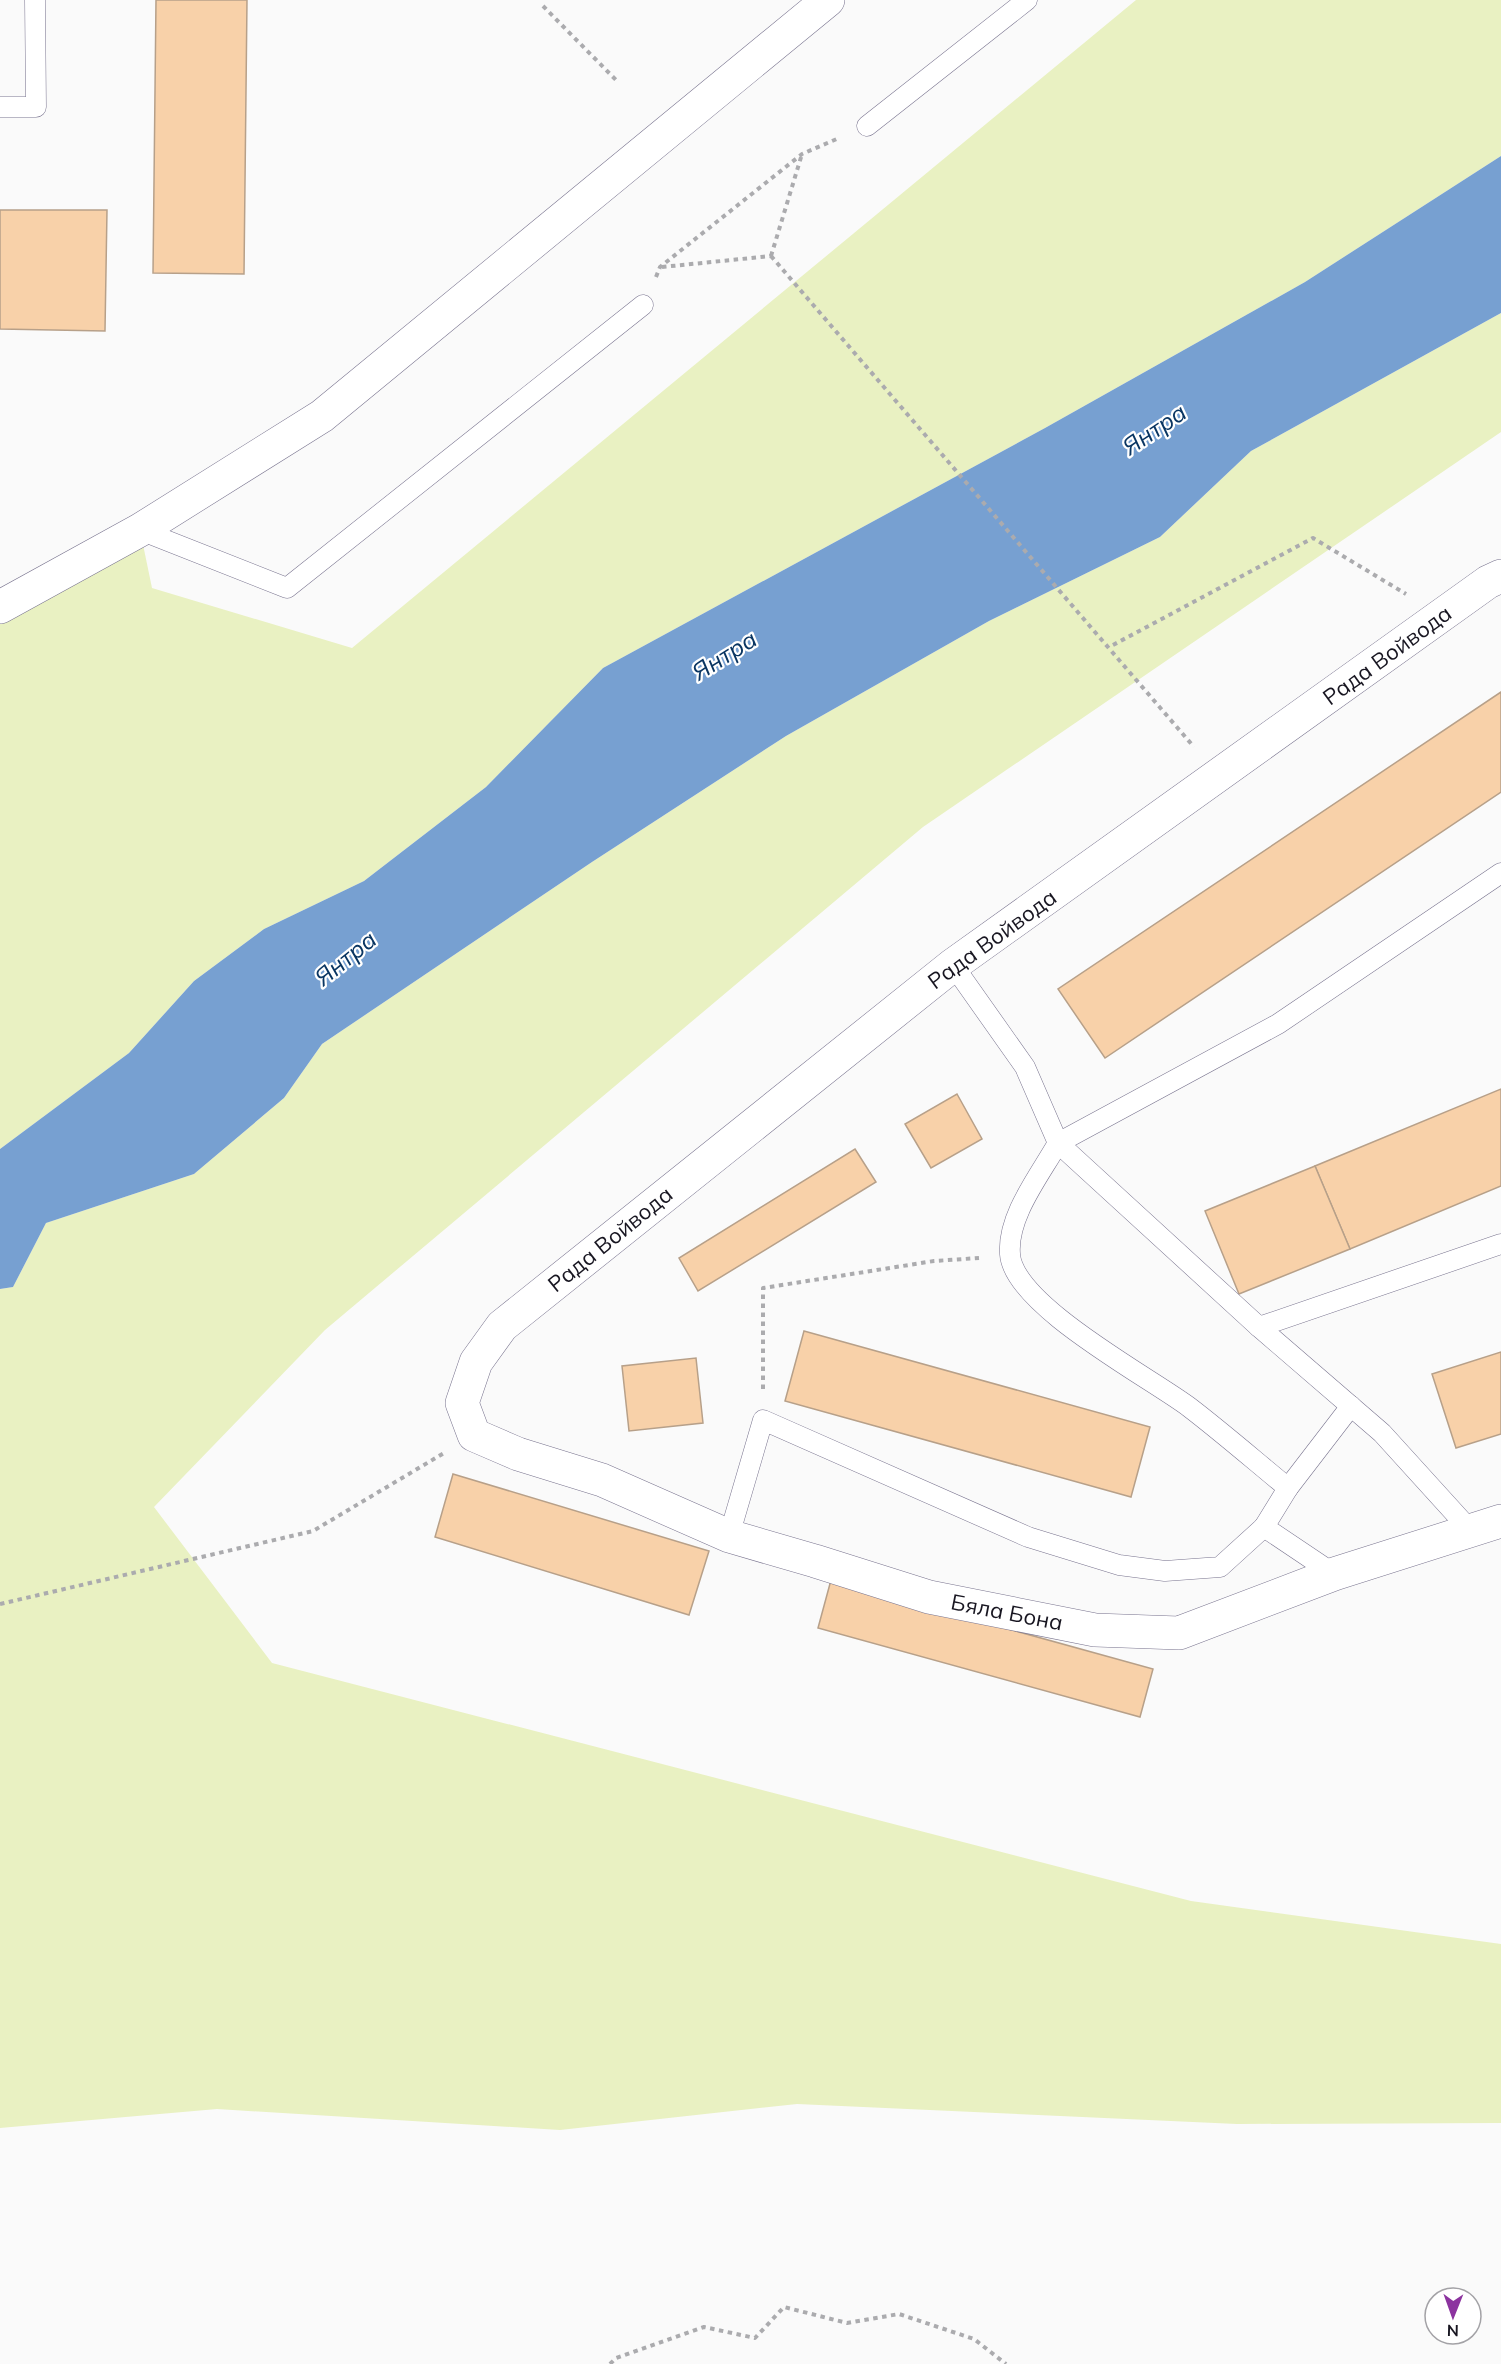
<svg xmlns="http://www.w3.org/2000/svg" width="1501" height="2364" font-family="Mulish,sans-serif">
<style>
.green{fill:#e9f1c2}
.water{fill:#77a0d1}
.building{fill:#f8d1a9;stroke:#b7a089;stroke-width:1.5}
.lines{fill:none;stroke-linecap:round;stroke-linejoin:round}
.service-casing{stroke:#79748f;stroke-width:21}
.minor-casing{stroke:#79748f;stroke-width:34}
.secondary-casing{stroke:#79748f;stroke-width:34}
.path{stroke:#ababae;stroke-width:4;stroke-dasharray:4.5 4.5;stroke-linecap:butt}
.service{stroke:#fff;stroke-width:20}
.minor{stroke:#fff;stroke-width:33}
.secondary{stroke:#fff;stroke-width:33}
.labels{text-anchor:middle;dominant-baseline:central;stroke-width:4.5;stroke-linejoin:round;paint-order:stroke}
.street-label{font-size:22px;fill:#181621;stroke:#fff}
.water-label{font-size:24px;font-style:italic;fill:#093562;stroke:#fff}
</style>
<rect width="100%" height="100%" fill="#fafafa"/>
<g class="green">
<polygon points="1136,0 1501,0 1501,156 1305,282 1045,428 603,668 486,787 364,881 264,929 194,981 129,1053 0,1149 0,607 140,530 152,588 352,648"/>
<polygon points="1501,313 1501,432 923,827 325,1330 154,1507 272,1663 1191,1901 1501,1944 1501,2123 1237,2124 797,2104 560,2130 217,2109 0,2128 0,1289 13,1287 46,1223 194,1174 284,1098 322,1044 592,862 786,736 989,621 1160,537 1251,451"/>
</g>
<polygon class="water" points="1501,156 1501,313 1251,451 1160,537 989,621 786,736 592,862 322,1044 284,1098 194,1174 46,1223 13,1287 0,1289 0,1149 129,1053 194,981 264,929 364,881 486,787 603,668 1045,428 1305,282"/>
<g class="building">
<polygon points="156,0 247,0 244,274 153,273"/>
<polygon points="0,210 107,210 105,331 0,329"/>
<polygon points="1501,692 1501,792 1105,1058 1058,989"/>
<polygon points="1501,1089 1501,1186 1350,1249 1315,1166"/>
<polygon points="957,1094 982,1139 931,1168 905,1124"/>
<polygon points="855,1149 876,1182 698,1291 679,1258"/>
<polygon points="1315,1166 1350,1249 1239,1294 1205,1211"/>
<polygon points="804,1331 1150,1427 1131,1497 785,1401"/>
<polygon points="1501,1352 1501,1434 1456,1448 1432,1374"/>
<polygon points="696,1358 703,1423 629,1431 622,1366"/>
<polygon points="453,1474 709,1551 689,1615 435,1537"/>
<polygon points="831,1580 1153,1669 1140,1717 818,1628"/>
</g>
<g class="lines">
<defs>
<g id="service">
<polyline points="0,107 36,107 35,0"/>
<polyline points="867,126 1027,0"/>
<polyline points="140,530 287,588 643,305"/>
<path d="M 953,965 L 1025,1067 L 1058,1143 C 1040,1175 1007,1216 1010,1254 C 1013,1305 1149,1377 1189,1407 C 1223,1433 1255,1461 1288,1488 L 1264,1527 L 1334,1574"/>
<polyline points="1259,1327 1058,1143 1278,1024 1501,873"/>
<polyline points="1288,1488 1351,1406"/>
<polyline points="1471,1531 1382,1433 1259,1327 1501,1244"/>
<polyline points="729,1536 763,1420 1028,1537 1119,1565 1165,1571 1220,1567 1264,1527"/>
</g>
<polyline id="minor" points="1501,576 1488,582 953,965 502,1326 476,1362 462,1403 474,1435 518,1454 602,1480 729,1536 815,1561 929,1597 1095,1630 1179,1633 1334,1574 1501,1521"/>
<polyline id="secondary" points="0,607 140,530 322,416 828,0"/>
</defs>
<use href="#service" class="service-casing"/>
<use href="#minor" class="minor-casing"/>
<use href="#secondary" class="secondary-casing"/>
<g class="path">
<polyline points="543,6 616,80"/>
<polyline points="771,256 1194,747"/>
<polyline points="771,256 802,154"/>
<polyline points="662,267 771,256"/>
<polyline points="656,277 660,267 802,154 839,138"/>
<polyline points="1113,645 1313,538 1406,594"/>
<polyline points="763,1389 763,1288 934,1261 979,1258"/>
<polyline points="0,1604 313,1531 444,1453"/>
<polyline points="610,2364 616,2358 704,2327 755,2338 784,2307 847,2323 899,2314 974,2339 1006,2364"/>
</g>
<use href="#service" class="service"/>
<use href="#minor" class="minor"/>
<use href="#secondary" class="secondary"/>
</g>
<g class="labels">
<g class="street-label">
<text transform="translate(1387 655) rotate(-36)">Рада Войвода</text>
<text transform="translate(992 939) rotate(-36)">Рада Войвода</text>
<text transform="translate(610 1239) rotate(-39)">Рада Войвода</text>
<text transform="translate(1007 1612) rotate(11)">Бяла Бона</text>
</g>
<g class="water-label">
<text transform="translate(1154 429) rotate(-34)">Янтра</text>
<text transform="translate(724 655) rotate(-32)">Янтра</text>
<text transform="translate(345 958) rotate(-39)">Янтра</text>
</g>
</g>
<g transform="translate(1453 2316) rotate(181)"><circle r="28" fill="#ffffff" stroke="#a3a2a6" stroke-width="1.5"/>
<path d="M0-4.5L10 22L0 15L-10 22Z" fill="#8c339f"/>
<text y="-9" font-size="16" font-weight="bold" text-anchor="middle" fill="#181621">N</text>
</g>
</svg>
